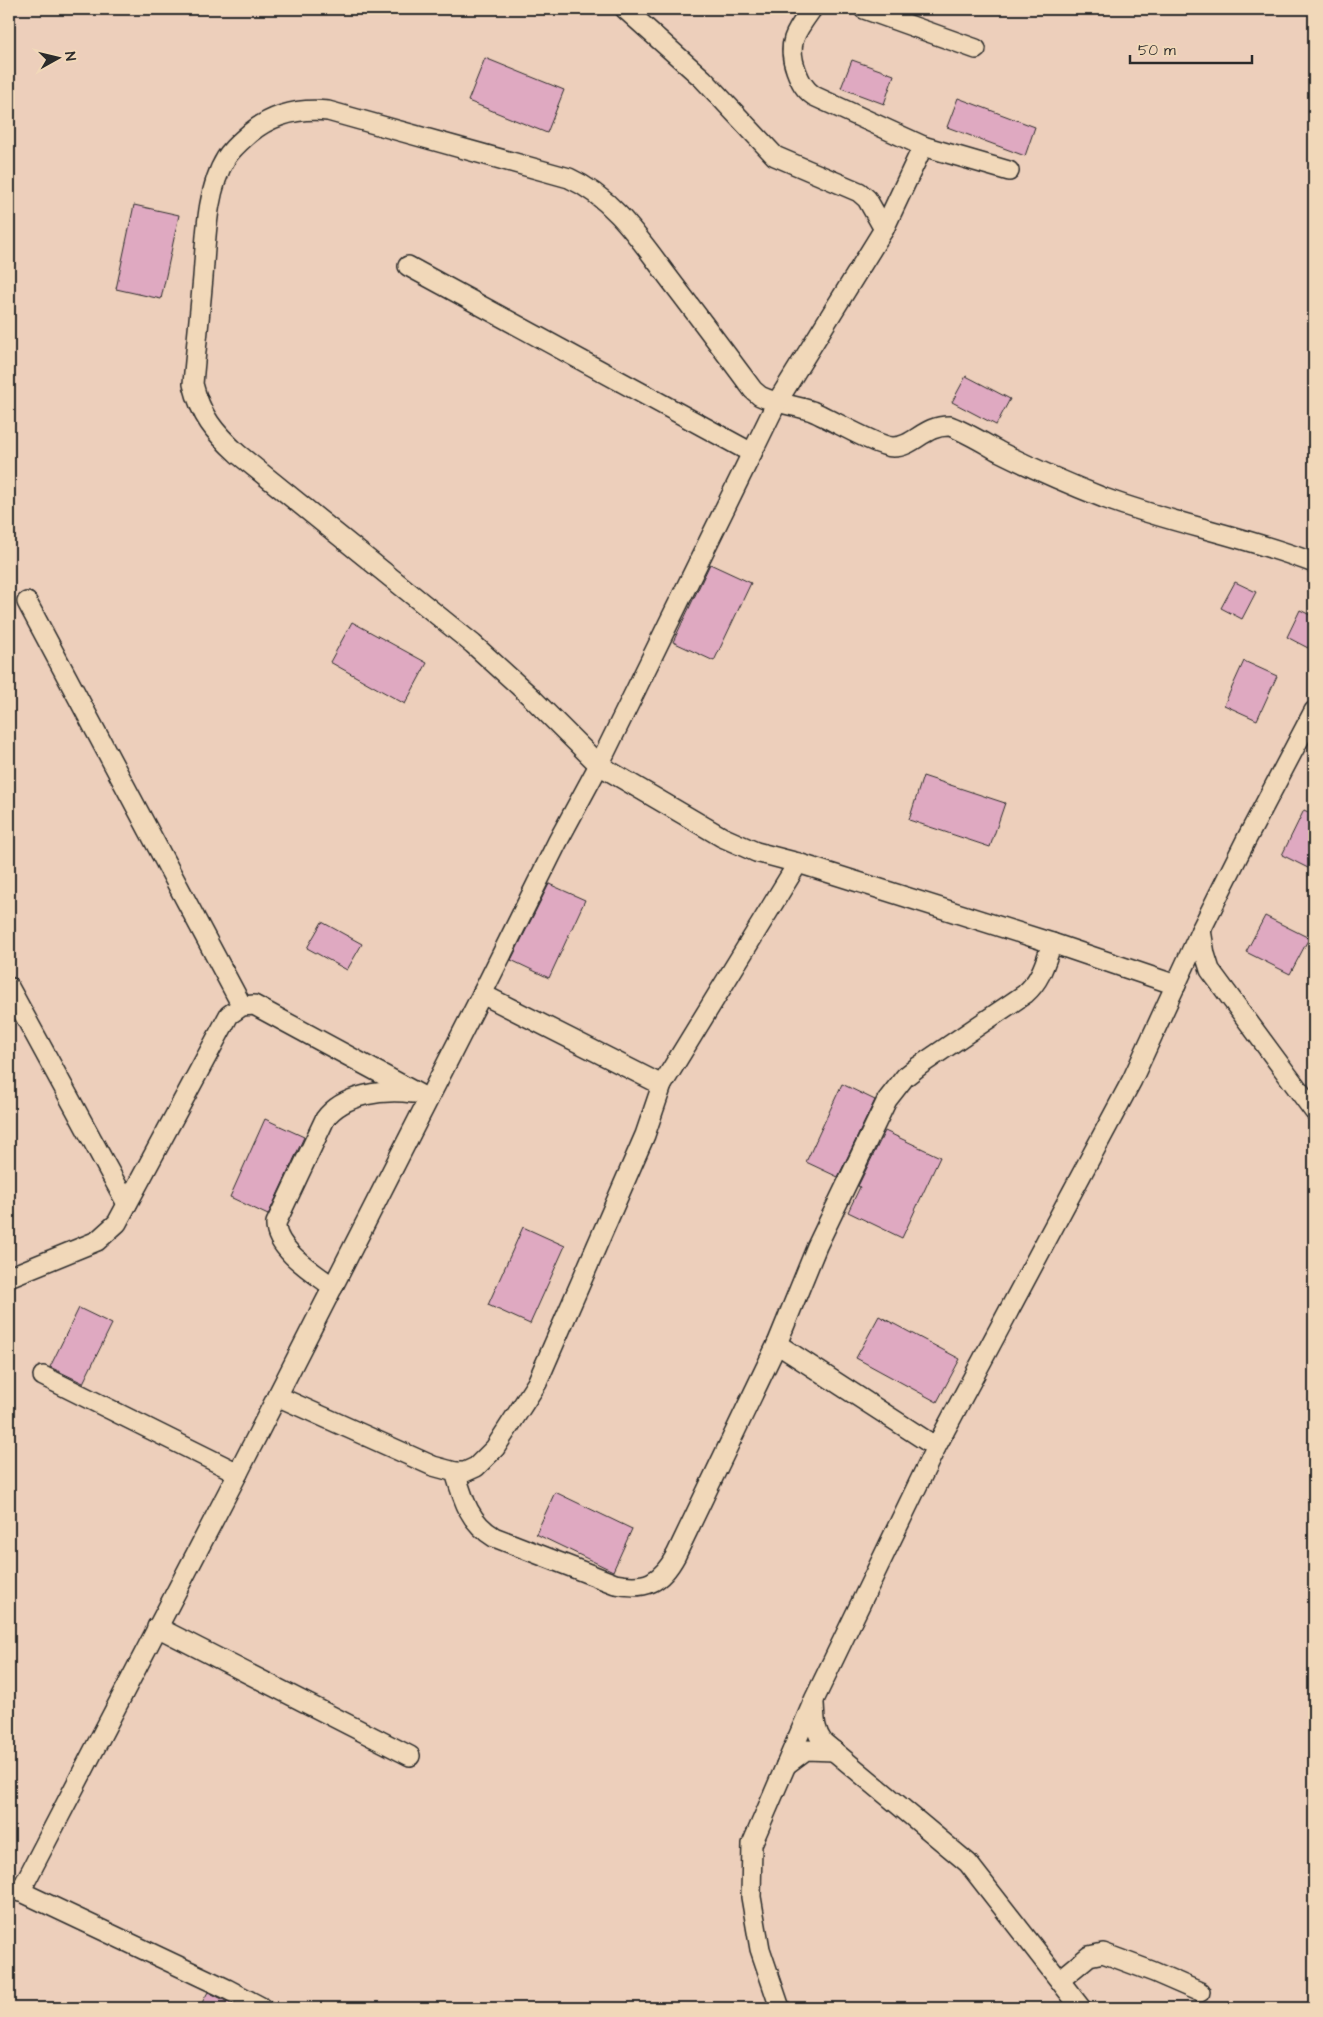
<svg xmlns="http://www.w3.org/2000/svg" width="1323" height="2017" font-family="'Architects Daughter',sans-serif">
<style>
.building{fill:#dfa9c1;stroke:#2b2b2b}
.lines{fill:none;stroke-linecap:round;stroke-linejoin:round}
.minor-casing{stroke:#2b2b2b;stroke-width:22}
.minor{stroke:#f1d8b9;stroke-width:19}
</style>
<rect width="100%" height="100%" fill="#edcfbb"/>
<filter id="ink" filterUnits="userSpaceOnUse"><feTurbulence type="fractalNoise" baseFrequency=".02" numOctaves="2"/><feDisplacementMap in="SourceGraphic" scale="10" xChannelSelector="R" yChannelSelector="G"/><feConvolveMatrix kernelMatrix="1 2 1 2 8 2 1 2 1" color-interpolation-filters="sRGB"/></filter>
<g filter="url(#ink)">
<g class="building">
<polygon points="485,58 564,90 547,133 468,101"/>
<polygon points="852,60 894,75 884,104 841,88"/>
<polygon points="958,98 1035,127 1025,156 947,127"/>
<polygon points="134,205 179,215 161,299 116,289"/>
<polygon points="966,376 1010,399 996,425 952,402"/>
<polygon points="710,564 751,583 714,661 673,642"/>
<polygon points="1235,582 1256,592 1242,619 1221,608"/>
<polygon points="1300,610 1314,617 1314,636 1308,648 1287,637"/>
<polygon points="352,622 427,663 405,704 330,662"/>
<polygon points="1244,661 1277,676 1257,720 1224,705"/>
<polygon points="923,776 1005,803 990,847 909,820"/>
<polygon points="1304,810 1314,815 1314,871 1282,855"/>
<polygon points="549,884 585,900 549,978 511,960"/>
<polygon points="1265,916 1309,938 1290,974 1246,952"/>
<polygon points="322,922 362,944 347,970 307,948"/>
<polygon points="842,1084 875,1100 838,1177 806,1162"/>
<polygon points="265,1119 304,1137 268,1215 230,1197"/>
<polygon points="885,1131 940,1157 902,1238 848,1212 860,1187 858,1186"/>
<polygon points="523,1227 565,1246 530,1324 488,1305"/>
<polygon points="79,1308 112,1324 83,1383 50,1367"/>
<polygon points="879,1316 960,1359 937,1402 856,1358"/>
<polygon points="555,1492 632,1529 613,1571 536,1534"/>
<polygon points="208,1992 222,1999 238,2008 199,2008"/>
</g>
<g class="lines">
<defs>
<g id="minor">
<polyline points="625,9 703,79 775,156 859,192 867,199 884,229"/>
<path d="M 812,9 C 796,31 786,43 796,70 C 800,81 804,89 814,96 L 923,146"/>
<polyline points="864,9 976,49"/>
<polyline points="408,266 752,453"/>
<polyline points="27,602 242,1006"/>
<polyline points="1201,930 1205,954 1210,970 1314,1111"/>
<path d="M 1176,985 L 1052,943 L 798,863 L 756,852 L 722,837 L 599,765 L 530,696 L 473,644 L 238,454 C 214,432 201,416 193,384 C 196,348 200,312 203,277 C 206,240 206,190 226,158 C 232,148 241,141 250,133 C 273,114 299,108 328,111 L 569,178 C 616,199 644,246 675,286 C 701,320 727,355 753,390 L 760,396 C 776,404 795,405 812,411 C 829,418 878,447 893,447 C 914,447 924,425 950,426 C 968,433 984,443 1000,452 C 1034,469 1069,484 1104,498 C 1174,524 1245,536 1314,563"/>
<polyline points="9,987 127,1204"/>
<polyline points="482,994 662,1085"/>
<polyline points="9,1277 97,1241 117,1223 229,1015 242,1006 254,1005 428,1099"/>
<path d="M 333,1287 C 314,1273 274,1248 276,1223 L 325,1119 C 343,1094 384,1089 413,1093"/>
<polyline points="777,1344 936,1447"/>
<polyline points="43,1376 238,1473"/>
<polyline points="277,1396 433,1466 455,1472 465,1472 476,1467 495,1448 537,1383 645,1135 662,1085 798,863"/>
<path d="M 455,1472 C 463,1499 469,1522 494,1537 L 615,1584 C 646,1590 661,1583 676,1555 L 777,1344 L 817,1246 L 887,1100 L 905,1077 L 919,1066 L 1025,994 C 1041,980 1045,963 1052,943"/>
<polyline points="157,1627 410,1756"/>
<path d="M 814,1704 C 815,1718 814,1730 823,1742 L 968,1863 L 1081,2008"/>
<polyline points="786,1765 806,1750 834,1751"/>
<polyline points="9,1886 227,1989 263,2008"/>
<polyline points="20,1892 238,1473 482,994 558,841 599,765 777,402 884,229 923,146 1009,171"/>
<polyline points="1060,1980 1089,1956 1103,1953 1154,1972 1200,1992"/>
<polyline points="780,2008 760,1949 751,1897 752,1844 814,1700 936,1447 1132,1080 1201,930 1246,840 1314,711"/>
</g>
</defs>
<use href="#minor" class="minor-casing"/>
<use href="#minor" class="minor"/>
</g>
</g>
<rect width="1323" height="2017" fill="none" stroke="#f1d8b9" stroke-width="30"/>
<rect x="15" y="15" width="1293" height="1987" fill="none" stroke="#2b2b2b" stroke-width="2" filter="url(#ink)"/>
<g transform="translate(58 58) rotate(82)" stroke="#f1d8b9" stroke-width="4" paint-order="stroke">
<path d="M0-4L9 19L0 12L-9 19Z" fill="#2b2b2b"/>
<text y="-8" font-size="14" font-weight="bold" text-anchor="middle" fill="#2b2b2b">N</text>
</g>
<path d="M1130 55v8h122v-8" fill="none" stroke="#2b2b2b" stroke-width="2.5"/>
<text x="1138" y="55" font-size="15" fill="#2b2b2b" stroke="#f1d8b9" stroke-width="4" paint-order="stroke">50 m</text>
</svg>
